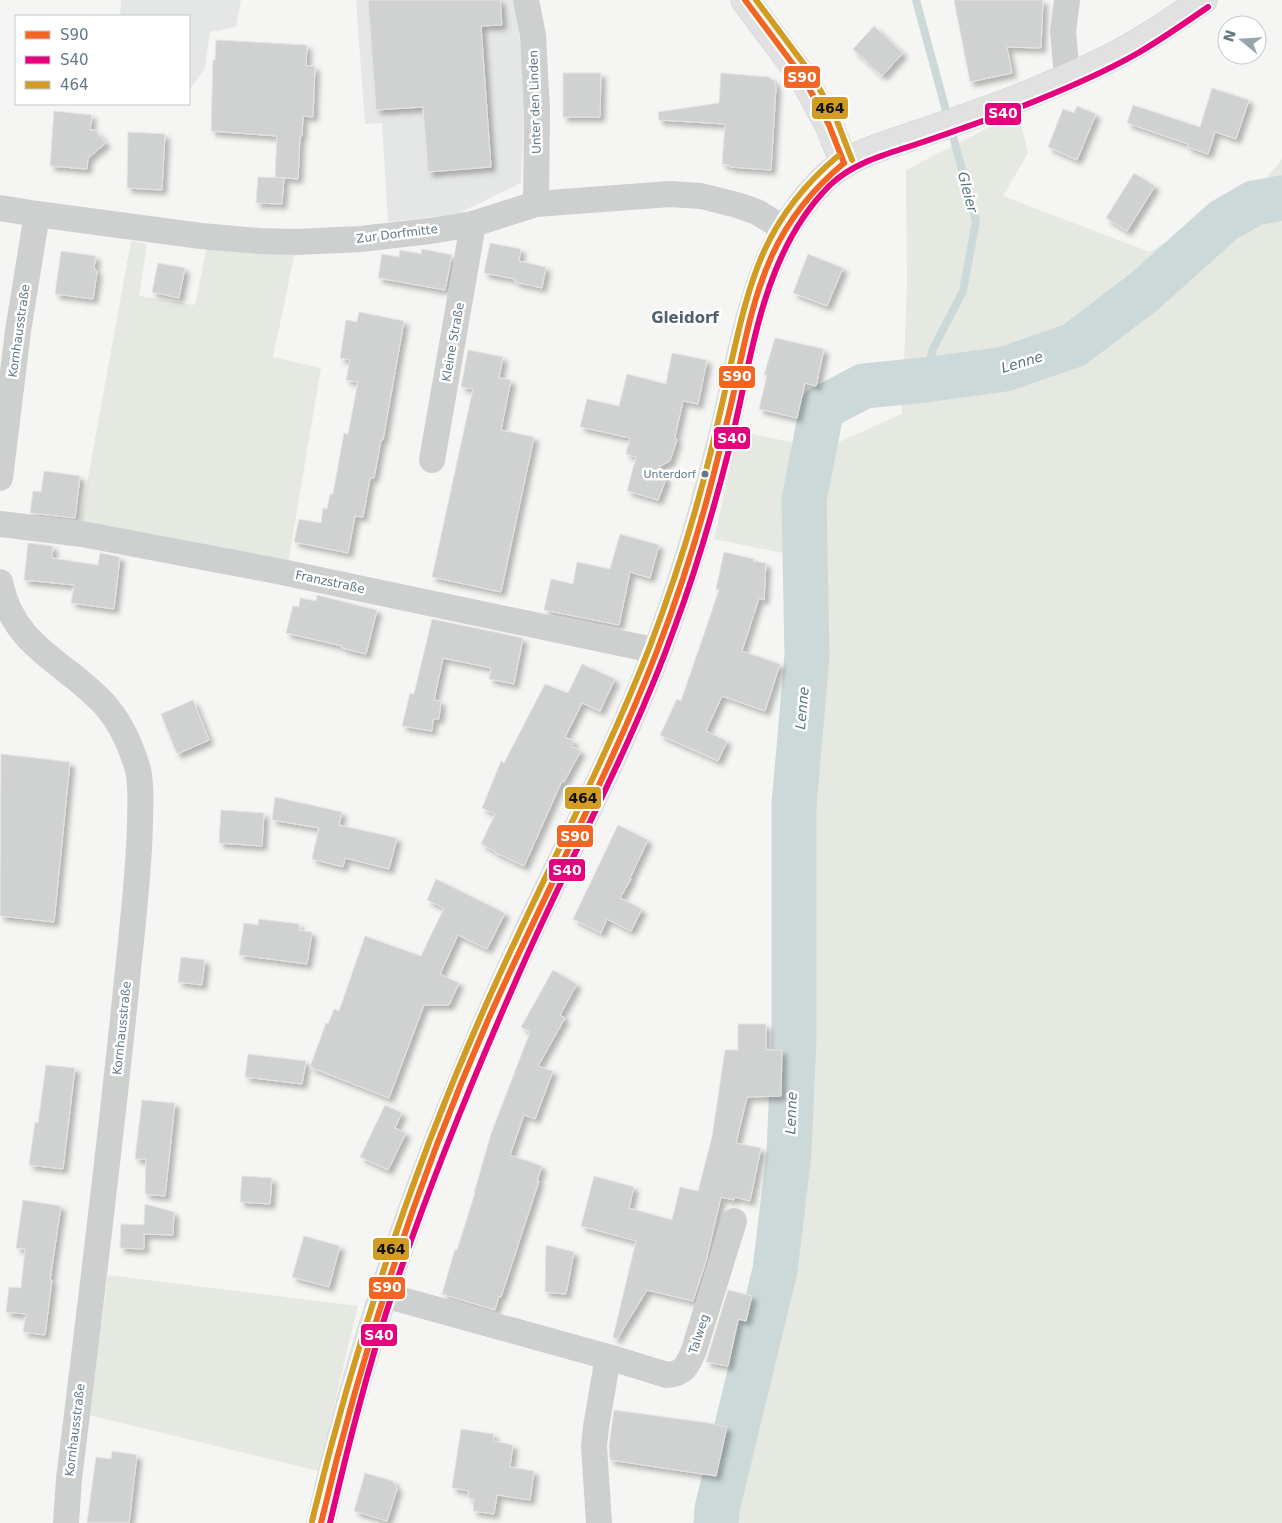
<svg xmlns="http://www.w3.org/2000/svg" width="1282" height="1523" font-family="'DejaVu Sans',sans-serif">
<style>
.built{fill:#e5e7e6}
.green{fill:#e5e9e1}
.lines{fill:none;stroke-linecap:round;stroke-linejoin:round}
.stream{stroke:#cdd8d9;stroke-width:8}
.river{stroke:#cdd8d9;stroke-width:45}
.building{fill:#d0d1d1;stroke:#e4e4e3;filter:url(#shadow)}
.primary-casing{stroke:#d0d2d2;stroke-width:29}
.street{stroke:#ced0d0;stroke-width:26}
.primary{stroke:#e1e1e2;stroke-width:28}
.bus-1-casing{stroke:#fff;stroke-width:10}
.bus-2-casing{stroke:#fff;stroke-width:10}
.bus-3-casing{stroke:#fff;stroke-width:10}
.bus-1{stroke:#f26522;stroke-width:6}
.bus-2{stroke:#e5007d;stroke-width:6}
.bus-3{stroke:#d29b22;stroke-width:6}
.bus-dot{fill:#637986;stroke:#fff;stroke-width:2}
.labels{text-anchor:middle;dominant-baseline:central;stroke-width:5;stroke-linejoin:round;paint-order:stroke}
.bus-label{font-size:11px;fill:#637986;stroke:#fff;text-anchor:end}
.street-label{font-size:12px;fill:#637986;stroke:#fff}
.water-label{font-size:14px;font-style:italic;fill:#5a767c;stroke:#fff}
.quarter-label{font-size:15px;font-weight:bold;fill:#51626b;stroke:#fff}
.line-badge{stroke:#fff;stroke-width:2}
.badge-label{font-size:14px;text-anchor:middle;font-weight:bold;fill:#fff}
.pale-badge-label{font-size:14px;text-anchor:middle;font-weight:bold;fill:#111}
</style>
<defs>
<filter id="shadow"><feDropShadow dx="4.5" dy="4.5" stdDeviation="2.5" flood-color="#0004"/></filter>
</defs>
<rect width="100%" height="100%" fill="#f5f5f3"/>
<g class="built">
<polygon points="121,0 241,0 236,27 210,32 205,68 192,87 189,87 189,16 120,16"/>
<polygon points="356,0 515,0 525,83 521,183 457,214 388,222 382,123 365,124"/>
</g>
<g class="green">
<polygon points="1018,112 1028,153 1003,196 1150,252 1267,177 1282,159 1282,1523 716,1523 797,1250 809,1000 797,832 826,562 714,539 738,431 823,449 902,414 907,282 906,170"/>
<polygon points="131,241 147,244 139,296 195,305 207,246 295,252 273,357 321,368 288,564 80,522"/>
<polygon points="108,1275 358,1306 318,1471 89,1415"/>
</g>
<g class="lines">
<polyline class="stream" points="916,0 976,221 963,291 933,349 925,380"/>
<polyline class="river" points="716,1523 717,1509 775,1270 789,1153 794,1037 794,805 807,656 804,500 822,408 864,386 925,380 1005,369 1074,345 1145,291 1223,221 1254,203 1282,198"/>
</g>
<g class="building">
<polygon points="368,0 500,0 502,25 481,26 491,167 428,172 423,107 376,110"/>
<polygon points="954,0 1043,0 1041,48 1007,47 1012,73 970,82"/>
<polygon points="874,26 903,53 882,76 853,49"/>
<polygon points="216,40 307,45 306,66 315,66 313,117 303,116 302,136 300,136 298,179 275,177 277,136 211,131 213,60 215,60"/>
<polygon points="563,73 601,73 600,117 563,117"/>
<polygon points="721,73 769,77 774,81 776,87 771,170 730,167 730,165 722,164 725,124 659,120 658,112 719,103"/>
<polygon points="1212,88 1249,100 1236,139 1215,132 1208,154 1187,147 1188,144 1127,123 1133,105 1200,127"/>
<polygon points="1077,106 1096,114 1077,160 1048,147 1063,109 1074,113"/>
<polygon points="54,111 92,115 90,130 95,130 106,143 88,158 87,169 50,166"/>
<polygon points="128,132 165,134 162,190 127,188"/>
<polygon points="1134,173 1155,186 1127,231 1106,218"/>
<polygon points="258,177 284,178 282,204 256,203"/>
<polygon points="490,243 521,249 519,261 546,267 542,288 515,282 515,279 484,273"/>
<polygon points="422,249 452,255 445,290 378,278 382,254 399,257 400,250 421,254"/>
<polygon points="61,251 96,256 94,267 97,272 93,299 55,294"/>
<polygon points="808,254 843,268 827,306 793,293"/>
<polygon points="158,263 185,268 179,298 152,292"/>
<polygon points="359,312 404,321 383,440 381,440 374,478 370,478 363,517 355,516 348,553 294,542 299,519 321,523 323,508 327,509 330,494 333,494 344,433 348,434 358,382 346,380 350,360 340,358 346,320 357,322"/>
<polygon points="775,338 824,349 816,386 805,383 797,418 759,409 767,375 764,375"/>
<polygon points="468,350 503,357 499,378 511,380 501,430 534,437 501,592 432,577 473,389 461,387"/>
<polygon points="672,353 707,360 698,404 683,401 675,437 677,440 670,461 659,467 666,479 658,500 627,491 636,457 626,454 630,438 580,427 587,399 619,406 627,374 666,384"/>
<polygon points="44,471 80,476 75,518 30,513 33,491 41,492"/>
<polygon points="620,534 659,545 650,578 630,572 619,625 544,610 551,579 573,584 577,562 610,569"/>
<polygon points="28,543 53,546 52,558 98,565 100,553 120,557 114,609 71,603 74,585 24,580"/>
<polygon points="724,552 754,559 753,561 766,563 764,600 759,598 742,651 780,664 765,711 722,696 706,731 727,741 718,761 660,735 677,699 681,701 719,590 716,589"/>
<polygon points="317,595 377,610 366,654 342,648 342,646 286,633 293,606 299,607 300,598 316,601"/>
<polygon points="432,619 523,638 514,684 489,679 491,668 443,658 434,700 441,701 439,719 433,719 432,731 402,726 410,693 414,694"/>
<polygon points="582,664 615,679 600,711 582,703 565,737 574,741 571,746 581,751 564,782 562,781 524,866 494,852 495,851 481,844 495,814 482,808 501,761 504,763 545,684 568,693"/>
<polygon points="193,700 209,740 177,754 161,714"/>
<polygon points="1,754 70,762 54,922 0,916"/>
<polygon points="275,797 342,812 339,825 397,838 389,869 345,858 343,867 312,859 319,828 272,820"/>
<polygon points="221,810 264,813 262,846 219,843"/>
<polygon points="618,825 648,840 630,878 631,879 620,898 642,909 631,931 607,919 601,933 573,919"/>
<polygon points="436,879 505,913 487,949 458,935 440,974 459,983 449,1005 424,1005 389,1098 310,1067 326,1023 328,1024 334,1009 339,1011 365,936 421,956 444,908 427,900"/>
<polygon points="259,919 299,924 299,930 312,932 307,964 239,955 244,923 258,925"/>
<polygon points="181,957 205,960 202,985 178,982"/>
<polygon points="553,970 577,984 560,1015 565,1018 538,1066 553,1071 535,1119 524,1115 510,1155 542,1166 537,1181 539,1181 501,1297 499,1296 495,1310 442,1294 455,1249 457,1250 475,1193 474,1193 491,1134 530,1032 521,1027"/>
<polygon points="738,1024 766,1024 766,1050 782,1050 781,1096 747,1097 736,1143 761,1148 750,1201 735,1197 734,1200 721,1197 706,1261 693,1301 647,1290 617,1339 613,1337 636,1241 581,1226 594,1176 634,1187 629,1208 672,1220 680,1187 698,1191 712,1137 725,1050 738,1050"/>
<polygon points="248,1054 306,1061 302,1084 245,1077"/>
<polygon points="46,1065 75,1068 63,1169 29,1165 35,1122 38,1123"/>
<polygon points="142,1100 175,1103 165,1196 145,1194 146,1159 135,1159"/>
<polygon points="385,1105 402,1113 395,1128 406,1133 388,1170 360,1157"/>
<polygon points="242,1176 272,1178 270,1204 240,1202"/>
<polygon points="23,1200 61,1206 50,1280 52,1280 45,1335 23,1332 26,1314 6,1312 9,1287 21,1288 25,1249 16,1248"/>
<polygon points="145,1204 174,1212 173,1235 144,1234 144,1249 120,1248 121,1224 144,1225"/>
<polygon points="304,1236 340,1246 329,1287 292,1277"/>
<polygon points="546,1245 574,1252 566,1294 545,1292"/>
<polygon points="728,1290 752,1296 746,1321 738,1319 728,1366 706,1362"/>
<polygon points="614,1410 709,1423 727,1427 716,1476 610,1460 609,1446"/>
<polygon points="461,1429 494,1434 493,1441 513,1445 510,1467 534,1471 530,1500 497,1495 494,1514 473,1511 474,1499 468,1498 469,1491 452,1488"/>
<polygon points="112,1451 137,1455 129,1523 87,1523 96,1457 111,1459"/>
<polygon points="365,1473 393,1481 397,1489 387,1521 354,1511"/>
</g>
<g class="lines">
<defs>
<g id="primary">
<polyline points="745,0 804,79 829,125 844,163"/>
<path d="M 321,1523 C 363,1327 434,1139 516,958 C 563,855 617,756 657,651 C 684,581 704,509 723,436 C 745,346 754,248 824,179 C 849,155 884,146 916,135 C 951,123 987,111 1022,97 C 1051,85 1080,73 1108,59 C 1141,43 1172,21 1203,0"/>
</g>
</defs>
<use href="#primary" class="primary-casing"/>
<g class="street">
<polyline points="526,0 533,35 537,110 536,204"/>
<polyline points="1067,0 1063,31 1067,77"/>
<polyline points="0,208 37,214 201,236 258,241 297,242 361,239 430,231 473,224 536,204 670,194 701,196 737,205 757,212 785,229"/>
<polyline points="432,460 473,224"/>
<polyline points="0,478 18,331 37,214"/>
<polyline points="0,524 82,534 277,571 658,651"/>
<path d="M 0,582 C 13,648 67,662 106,706 C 121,724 132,748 138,770 C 142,787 140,805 140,823 C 139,872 133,921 128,970 C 111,1140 90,1310 69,1479 L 66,1523"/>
<path d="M 384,1295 L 608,1357 L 667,1375 C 684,1374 688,1365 694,1350 L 734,1221"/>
<polyline points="599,1523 594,1446 596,1427 608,1357"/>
</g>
<use href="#primary" class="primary"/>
<defs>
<g id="bus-1">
<polyline points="745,0 804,79 829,125 844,163"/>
<path d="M 321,1523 C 362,1350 417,1182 488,1020 C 543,896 608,777 657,651 C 681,589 701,526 717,461 C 725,430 733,399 739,368 C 757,283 774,221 844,163"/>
</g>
<path id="bus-2" d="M 330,1523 C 347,1450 365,1378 388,1307 C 426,1192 472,1080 521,969 C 571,855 632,746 674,629 C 697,568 715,505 731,442 C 753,353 762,253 830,185 C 855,161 891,153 923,142 C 952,132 981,122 1010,111 C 1054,94 1098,76 1138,53 C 1162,39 1185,23 1208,7"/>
<g id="bus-3">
<polyline points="756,0 812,75 837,121 852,160"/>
<path d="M 312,1521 C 354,1348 409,1179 481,1016 C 535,892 601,772 650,646 C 674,583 694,520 710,455 C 717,426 724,397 730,368 C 750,279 764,218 838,156"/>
</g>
</defs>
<use href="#bus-1" class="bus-1-casing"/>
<use href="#bus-2" class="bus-2-casing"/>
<use href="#bus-3" class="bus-3-casing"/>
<use href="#bus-1" class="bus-1"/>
<use href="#bus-2" class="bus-2"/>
<use href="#bus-3" class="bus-3"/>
</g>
<circle class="bus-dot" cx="705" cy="474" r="4.5"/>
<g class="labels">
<g class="bus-label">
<text x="696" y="474">Unterdorf</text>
</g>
<g class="street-label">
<text transform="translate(535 102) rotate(-92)">Unter den Linden</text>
<text transform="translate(397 234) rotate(-7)">Zur Dorfmitte</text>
<text transform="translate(19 331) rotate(-82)">Kornhausstraße</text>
<text transform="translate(453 342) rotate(-80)">Kleine Straße</text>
<text transform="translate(330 582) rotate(12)">Franzstraße</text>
<text transform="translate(122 1028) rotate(-84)">Kornhausstraße</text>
<text transform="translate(699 1334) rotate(-72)">Talweg</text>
<text transform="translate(75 1430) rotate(-83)">Kornhausstraße</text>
</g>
<g class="water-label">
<text transform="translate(968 192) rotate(75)">Gleier</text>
<text transform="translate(1022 362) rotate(-17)">Lenne</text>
<text transform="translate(802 708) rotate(-85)">Lenne</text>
<text transform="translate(791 1113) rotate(-88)">Lenne</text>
</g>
<g class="quarter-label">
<text x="685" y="318">Gleidorf</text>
</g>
</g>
<g class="line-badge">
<rect x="783" y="65" width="38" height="24" rx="5" fill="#f26522"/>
<rect x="811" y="96" width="38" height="24" rx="5" fill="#d29b22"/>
<rect x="984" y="102" width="38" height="24" rx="5" fill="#e5007d"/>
<rect x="718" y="365" width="38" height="24" rx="5" fill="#f26522"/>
<rect x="713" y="426" width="38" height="24" rx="5" fill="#e5007d"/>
<rect x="564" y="786" width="38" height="24" rx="5" fill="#d29b22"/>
<rect x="556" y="824" width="38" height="24" rx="5" fill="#f26522"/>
<rect x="548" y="858" width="38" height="24" rx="5" fill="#e5007d"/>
<rect x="372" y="1237" width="38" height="24" rx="5" fill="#d29b22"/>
<rect x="368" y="1276" width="38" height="24" rx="5" fill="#f26522"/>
<rect x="360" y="1323" width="38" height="24" rx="5" fill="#e5007d"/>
</g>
<g class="badge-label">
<text x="802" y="82">S90</text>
<text x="1003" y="118">S40</text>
<text x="737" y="381">S90</text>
<text x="732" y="443">S40</text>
<text x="575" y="841">S90</text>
<text x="567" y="875">S40</text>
<text x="387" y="1292">S90</text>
<text x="379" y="1340">S40</text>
</g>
<g class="pale-badge-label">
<text x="830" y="113">464</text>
<text x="583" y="803">464</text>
<text x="391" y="1254">464</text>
</g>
<rect x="15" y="15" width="175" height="90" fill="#ffffff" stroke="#c1c9cf"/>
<rect x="25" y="31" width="25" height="8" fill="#f26522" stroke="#c1c9cf"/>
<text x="60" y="40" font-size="15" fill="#637986">S90</text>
<rect x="25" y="56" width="25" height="8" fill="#e5007d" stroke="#c1c9cf"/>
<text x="60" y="65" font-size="15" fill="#637986">S40</text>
<rect x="25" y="81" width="25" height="8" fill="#d29b22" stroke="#c1c9cf"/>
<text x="60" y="90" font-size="15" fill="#637986">464</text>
<g transform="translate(1242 40) rotate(288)"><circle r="24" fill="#ffffff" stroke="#c1c9cf"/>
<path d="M0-4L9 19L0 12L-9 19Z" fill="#96a4ac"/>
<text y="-8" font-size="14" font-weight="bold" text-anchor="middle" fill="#637986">N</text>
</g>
</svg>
